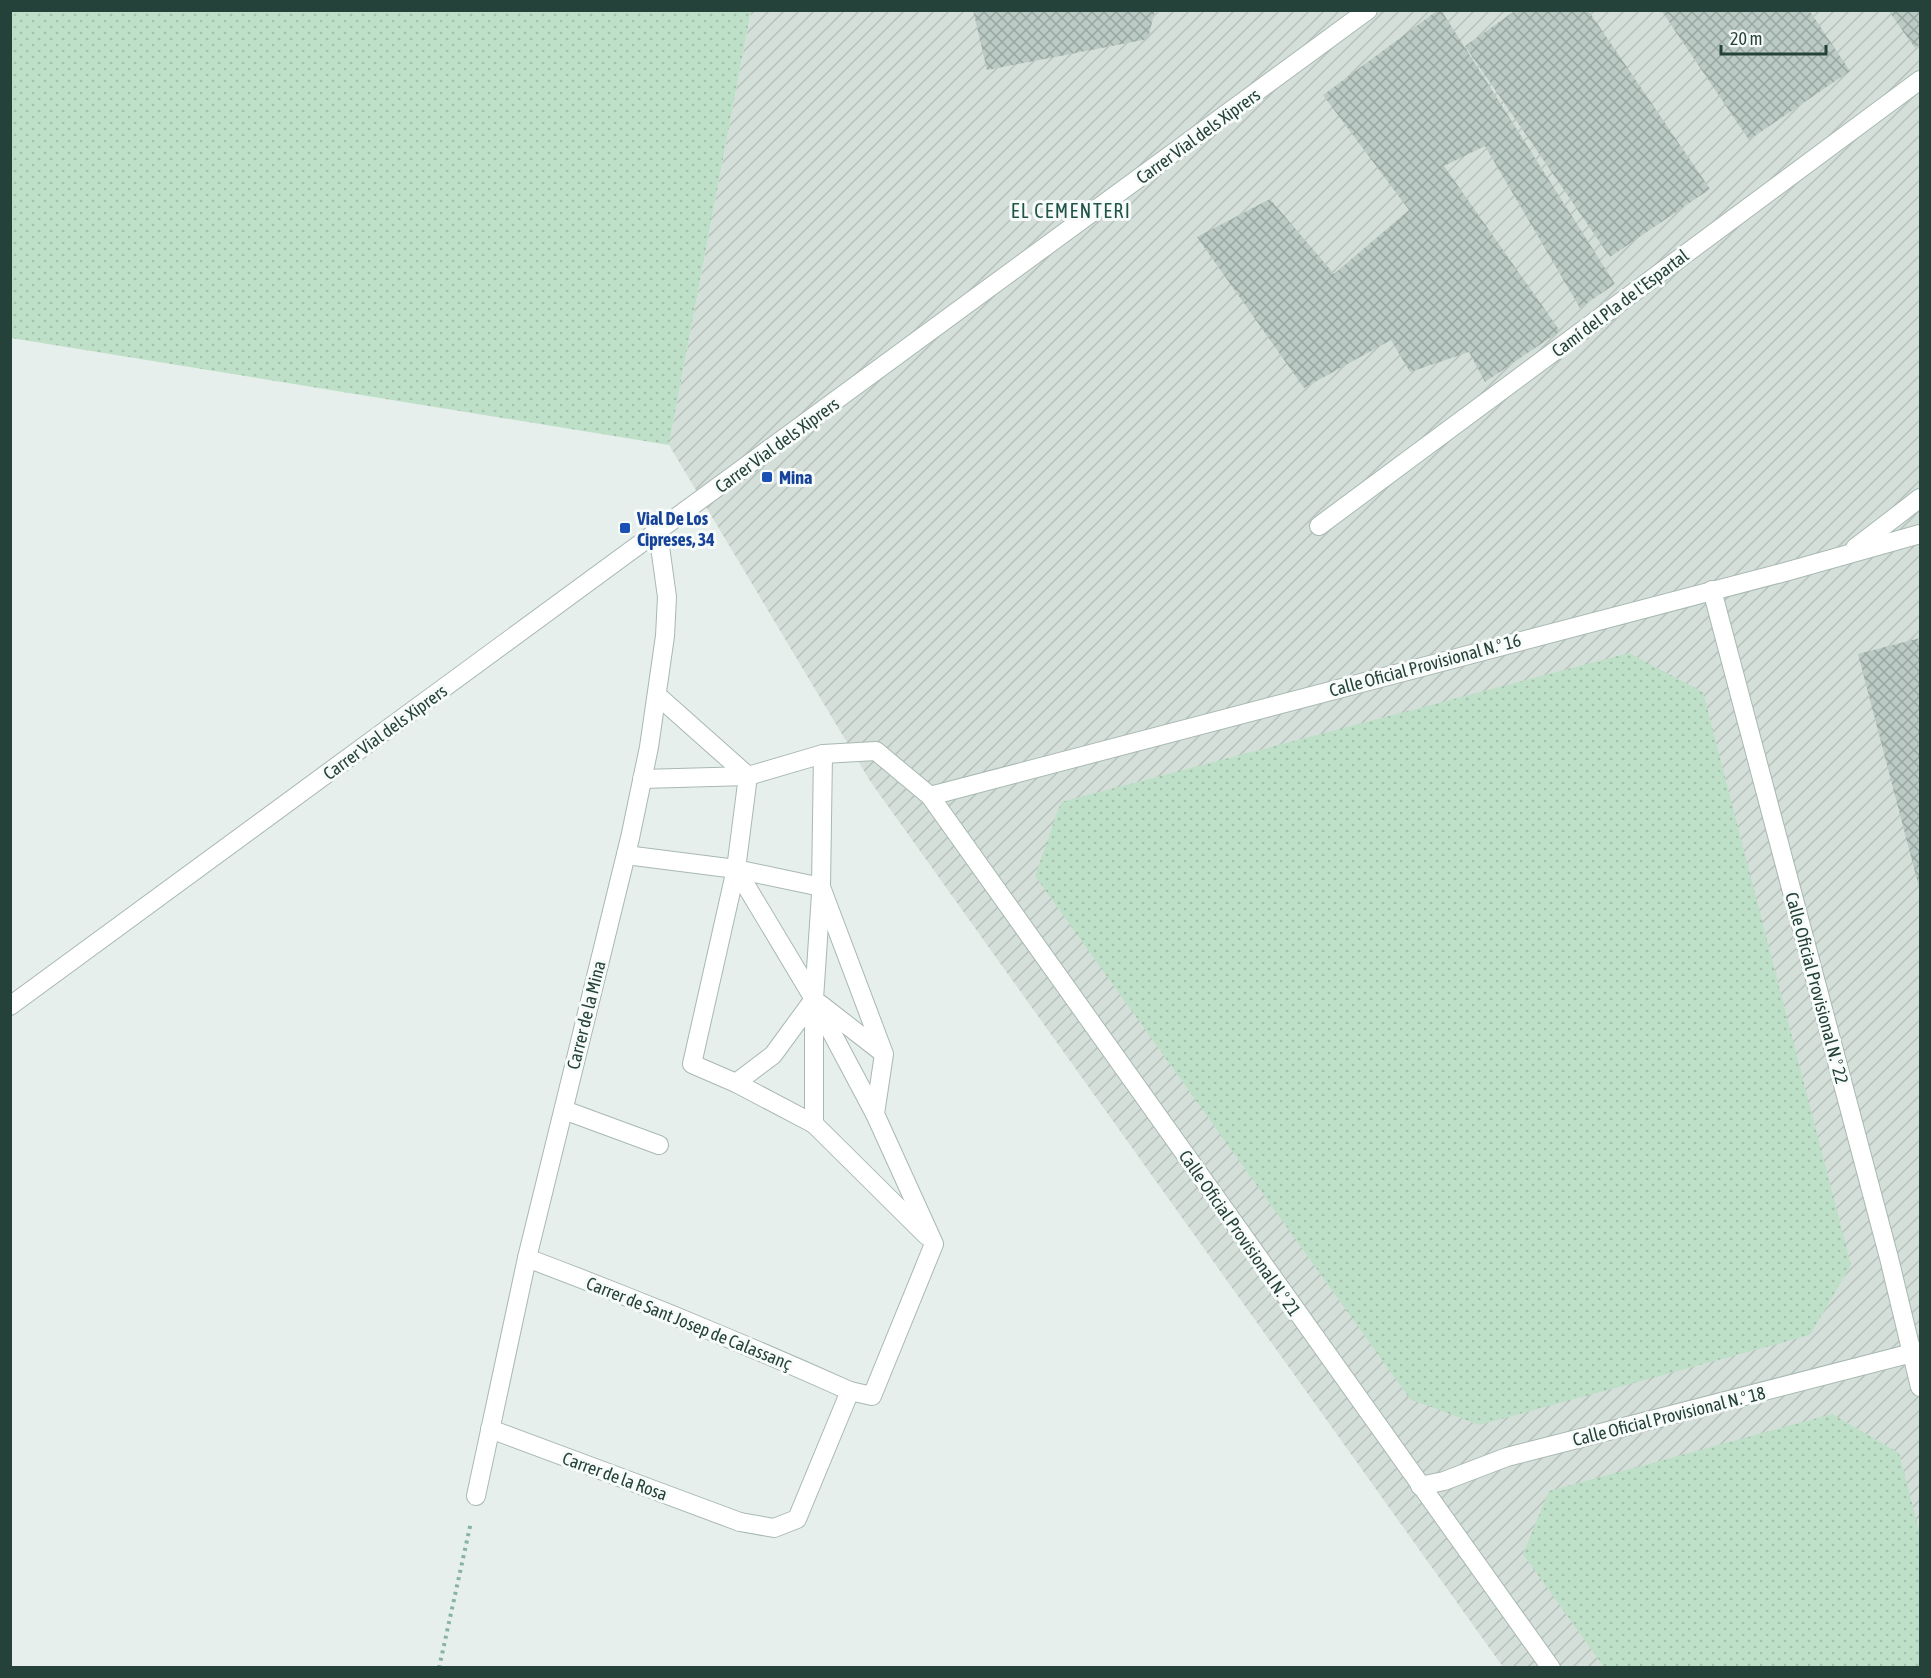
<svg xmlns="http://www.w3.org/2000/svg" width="1931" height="1678" font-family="'Asap Condensed',sans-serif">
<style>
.industrial{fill:url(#industrial-furrows)}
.grass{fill:url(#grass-dots)}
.building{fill:url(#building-cross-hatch)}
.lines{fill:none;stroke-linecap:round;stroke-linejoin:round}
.service-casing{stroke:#a8b8b2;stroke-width:20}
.minor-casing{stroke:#a8b8b2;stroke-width:20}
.tertiary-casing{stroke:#a8b8b2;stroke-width:20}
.path{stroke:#86b3a5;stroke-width:4;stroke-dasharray:3 4.5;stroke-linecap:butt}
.service{stroke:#fff;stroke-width:18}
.minor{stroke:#fff;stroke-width:18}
.tertiary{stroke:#fff;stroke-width:18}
.transit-dot{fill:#1a4fb4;stroke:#f7fbf9;stroke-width:2}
.labels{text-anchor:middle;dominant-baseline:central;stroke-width:6;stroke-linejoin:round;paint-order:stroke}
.street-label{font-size:18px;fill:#24423a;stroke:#f7fbf9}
.transit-label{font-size:18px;font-weight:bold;fill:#164399;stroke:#f7fbf9;text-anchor:start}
.neighbourhood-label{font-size:20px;letter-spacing:1.5px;fill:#1f5548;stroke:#f7fbf9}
</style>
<defs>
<pattern id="industrial-furrows" width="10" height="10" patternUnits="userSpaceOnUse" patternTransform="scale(1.5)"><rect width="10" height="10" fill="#d4dfda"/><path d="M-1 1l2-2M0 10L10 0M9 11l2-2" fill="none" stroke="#b6c1bc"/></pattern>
<pattern id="grass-dots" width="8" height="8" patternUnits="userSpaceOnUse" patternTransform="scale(1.5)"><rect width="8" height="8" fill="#bfe0c8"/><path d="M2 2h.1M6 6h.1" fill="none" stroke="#a4c1ad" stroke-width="1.8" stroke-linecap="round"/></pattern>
<pattern id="building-cross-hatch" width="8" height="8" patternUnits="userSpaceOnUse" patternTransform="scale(1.5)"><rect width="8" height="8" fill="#bbcac4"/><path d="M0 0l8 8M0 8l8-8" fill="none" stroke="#98a6a0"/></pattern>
</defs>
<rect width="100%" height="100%" fill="#e6efeb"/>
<polygon class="industrial" points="751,11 1920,11 1920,1667 1503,1667 870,781 669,445"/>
<g class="grass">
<polygon points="10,11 751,11 669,445 11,338"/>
<polygon points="1629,653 1703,692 1851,1265 1810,1335 1479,1425 1410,1399 1035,876 1061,802"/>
<polygon points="1832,1414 1899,1453 1920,1534 1920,1667 1604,1667 1523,1554 1549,1491"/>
</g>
<g class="building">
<polygon points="973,10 1155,10 1148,39 987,70"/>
<polygon points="1438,10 1441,10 1615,284 1580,308 1485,146 1444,166 1560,331 1485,382 1469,352 1410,372 1391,340 1304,388 1197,237 1270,199 1334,274 1409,210 1323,95"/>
<polygon points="1516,10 1588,10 1710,189 1610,257 1465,46"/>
<polygon points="1661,10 1809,10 1850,71 1749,140"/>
<polygon points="1888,10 1920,10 1920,44 1915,48"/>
<polygon points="1920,638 1920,891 1858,654"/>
</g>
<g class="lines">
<defs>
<g id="service">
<polyline points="642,779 748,776 823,754 876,751 930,796"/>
<polyline points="626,855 736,869 748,776 658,696"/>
<polygon points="736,869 814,999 773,1055 736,1083 692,1064"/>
<polyline points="736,869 821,887 823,754"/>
<polyline points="821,894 814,999 814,1124 927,1236"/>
<polyline points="816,1003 875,1114"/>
<polyline points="820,1004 883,1053"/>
<polyline points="736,1083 814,1124"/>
<polyline points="740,1522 774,1528 797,1519 850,1391 872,1396 934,1244 875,1114 884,1054 821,887"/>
</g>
<g id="minor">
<polyline points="1319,526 1920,80"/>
<polyline points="1855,548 1920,498"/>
<polyline points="1712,590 1889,1258 1920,1387"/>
<polyline points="564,1110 659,1145"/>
<path d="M 527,1258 C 636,1299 743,1343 850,1391"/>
<polyline points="490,1429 740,1522"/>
<polyline points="1420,1486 1444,1481 1507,1457 1920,1351"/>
<polyline points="476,1496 527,1258 630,838 649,747 665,636 667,597 658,532"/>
<polyline points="1551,1668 930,796 1785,572 1920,534"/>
</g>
<polyline id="tertiary" points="10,1006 1368,10"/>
</defs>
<use href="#service" class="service-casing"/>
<use href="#minor" class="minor-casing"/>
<use href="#tertiary" class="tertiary-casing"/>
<polyline class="path" points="439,1668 471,1522"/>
<use href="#service" class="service"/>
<use href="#minor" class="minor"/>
<use href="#tertiary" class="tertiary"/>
</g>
<g class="transit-dot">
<rect x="761" y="471" width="12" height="12" rx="3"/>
<rect x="619" y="522" width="12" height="12" rx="3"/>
</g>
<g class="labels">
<g class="street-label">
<text transform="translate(1198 136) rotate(-36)">Carrer Vial dels Xiprers</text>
<text transform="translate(1620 303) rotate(-37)">Camí del Pla de l'Espartal</text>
<text transform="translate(777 445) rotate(-36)">Carrer Vial dels Xiprers</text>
<text transform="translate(1425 665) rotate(-15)">Calle Oficial Provisional N.º 16</text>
<text transform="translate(385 732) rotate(-36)">Carrer Vial dels Xiprers</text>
<text transform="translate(1817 988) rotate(75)">Calle Oficial Provisional N.º 22</text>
<text transform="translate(586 1015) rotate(-76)">Carrer de la Mina</text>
<text transform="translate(1240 1233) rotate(55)">Calle Oficial Provisional N.º 21</text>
<text transform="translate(689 1323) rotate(22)">Carrer de Sant Josep de Calassanç</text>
<text transform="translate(1669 1416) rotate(-14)">Calle Oficial Provisional N.º 18</text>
<text transform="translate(615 1476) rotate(20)">Carrer de la Rosa</text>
</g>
<g class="transit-label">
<text x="779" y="477">Mina</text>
<text x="637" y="518">Vial De Los<tspan x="637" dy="21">Cipreses, 34</tspan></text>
</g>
<g class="neighbourhood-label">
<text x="1071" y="210">EL CEMENTERI</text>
</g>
</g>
<rect width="1931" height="1678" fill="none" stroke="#24423a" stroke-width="24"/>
<path d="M1721 45v9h105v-9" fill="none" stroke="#24423a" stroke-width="3"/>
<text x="1730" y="45" font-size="18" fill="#24423a" stroke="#f7fbf9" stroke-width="4.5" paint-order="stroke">20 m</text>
</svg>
